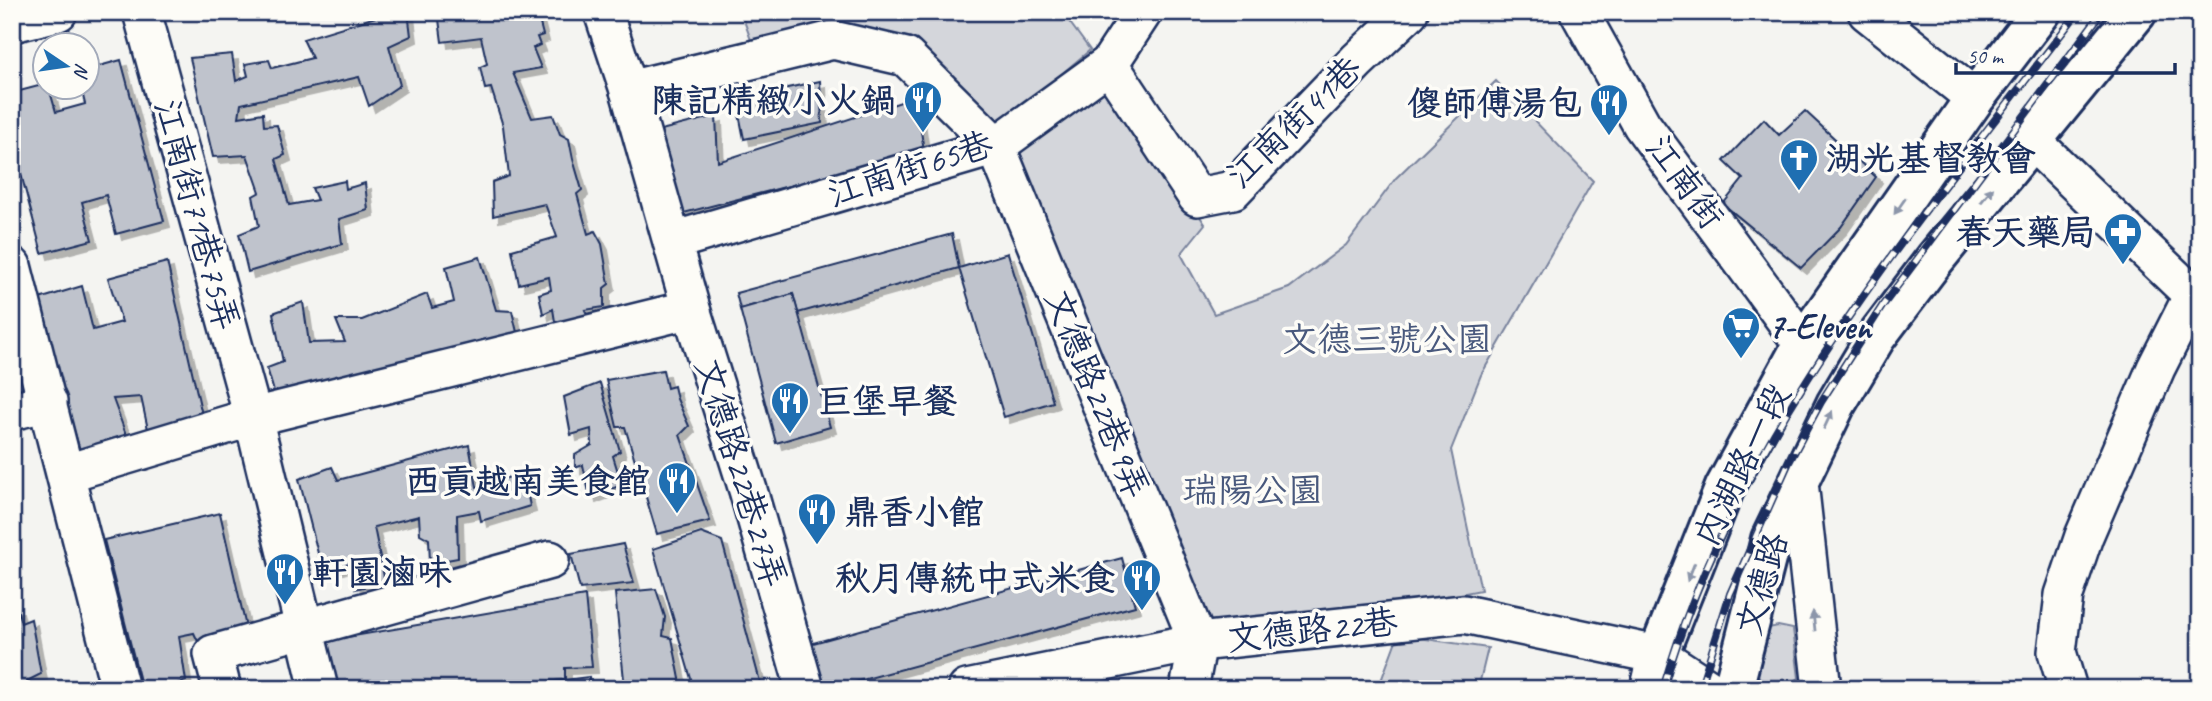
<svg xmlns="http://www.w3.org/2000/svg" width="2212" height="701" font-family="Caveat,'LXGW WenKai TC',sans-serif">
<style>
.green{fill:#d4d6db;stroke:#78829c;stroke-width:2}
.building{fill:#bfc3cc;stroke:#1b2f5e;stroke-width:2;filter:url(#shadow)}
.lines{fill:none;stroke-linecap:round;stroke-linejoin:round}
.minor-casing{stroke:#1b2f5e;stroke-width:42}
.major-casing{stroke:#1b2f5e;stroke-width:44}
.minor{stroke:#fdfcf7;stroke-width:37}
.major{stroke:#fdfcf7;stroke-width:38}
.rail-casing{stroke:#1b2f5e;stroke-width:8}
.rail{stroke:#fdfcf7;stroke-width:5;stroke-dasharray:16;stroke-linecap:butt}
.oneway{fill:#8c96aa}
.labels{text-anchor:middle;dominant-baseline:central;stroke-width:7;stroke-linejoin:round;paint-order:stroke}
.poi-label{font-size:35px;font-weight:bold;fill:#1b2f5e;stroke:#fdfcf7;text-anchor:end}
.street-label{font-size:35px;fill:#1b2f5e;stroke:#fdfcf7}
.park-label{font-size:35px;fill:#49597d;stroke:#fdfcf7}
</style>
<defs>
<filter id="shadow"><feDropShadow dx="6" dy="6" stdDeviation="0" flood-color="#0004"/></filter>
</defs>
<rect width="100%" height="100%" fill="#f4f4f1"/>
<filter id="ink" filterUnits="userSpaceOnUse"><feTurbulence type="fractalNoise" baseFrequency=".0143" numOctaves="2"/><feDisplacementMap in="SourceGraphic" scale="14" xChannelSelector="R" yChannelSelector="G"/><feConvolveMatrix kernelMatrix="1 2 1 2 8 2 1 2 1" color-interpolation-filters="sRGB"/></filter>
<g filter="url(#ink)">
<g class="green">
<polygon points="741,12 1062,12 1090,50 996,129 931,56 905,38 857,26 817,25 751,40"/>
<polygon points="1496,81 1593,181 1481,375 1451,450 1481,590 1361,613 1198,629 1116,388 998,150 1108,83 1205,224 1181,254 1214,314 1289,288 1346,245 1396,178"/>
<polygon points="1778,626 1793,629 1799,678 1784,688 1762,681 1755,671 1764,629"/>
<polygon points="1398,635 1488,648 1478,689 1378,689"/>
</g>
<g class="building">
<polygon points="392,12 408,12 411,36 389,46 400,85 369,106 359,77 241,104 239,117 263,113 264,126 277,125 285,155 276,159 289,205 317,200 312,188 345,181 346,189 365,183 368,210 339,219 342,244 248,272 239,234 259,226 253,196 260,192 247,155 213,157 190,58 232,54 236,81 248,76 245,64 269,60 272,68 312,58 303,39"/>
<polygon points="438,12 537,12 543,35 537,37 540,45 533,48 541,68 513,73 532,118 553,115 560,134 569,139 573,159 582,190 577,194 588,234 595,231 602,244 609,284 604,288 604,307 585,310 588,316 556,328 553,309 543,314 539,294 551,290 549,277 519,284 512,250 557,237 545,204 493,216 492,182 509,176 503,126 491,88 485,89 480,67 487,64 481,37 442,42"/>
<polygon points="121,60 164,221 116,234 106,195 82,202 92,240 42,253 12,140 12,93 46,84 46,88 49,88 56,112 85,104 81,88 88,88 88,69"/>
<polygon points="820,81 822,123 744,139 736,99"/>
<polygon points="916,97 924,151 676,215 661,130 716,116 718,162"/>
<polygon points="1805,111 1876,177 1841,227 1801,268 1723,204 1743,179 1724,161 1764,119 1779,135"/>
<polygon points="952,234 959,268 798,313 793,294 740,309 736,293"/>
<polygon points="1008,253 1053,402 1004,417 959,268"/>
<polygon points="480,257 496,310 512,311 520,345 277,402 267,368 283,362 273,313 303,302 309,343 345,342 336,320 362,320 427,294 432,308 454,302 446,267"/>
<polygon points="167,262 203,419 149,434 141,397 113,399 128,440 81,454 36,300 82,286 93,330 122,322 108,278"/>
<polygon points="793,294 830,427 776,443 740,309"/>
<polygon points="663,370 667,388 674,386 677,399 689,426 680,435 710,521 657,534 625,427 617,427 606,380"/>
<polygon points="600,383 620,451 613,456 622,485 590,497 583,465 575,468 575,455 592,445 591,429 571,435 564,397"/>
<polygon points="469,445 477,487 523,473 530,506 481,521 479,511 457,515 458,558 430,563 429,539 420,534 419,516 374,527 385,582 355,589 352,563 323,573 299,479 332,467 338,480"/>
<polygon points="220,513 248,636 202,650 194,633 179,636 186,681 161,689 142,689 104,540"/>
<polygon points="701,533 722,541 762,689 694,689 653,549"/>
<polygon points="623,544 634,583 580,589 571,554"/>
<polygon points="1122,558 1135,606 829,689 818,689 806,645"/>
<polygon points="656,589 665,617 663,636 672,638 682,689 625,689 615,593"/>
<polygon points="585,596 592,667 565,668 565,680 470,689 332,689 325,641"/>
<polygon points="12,607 17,607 21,623 31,619 41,674 27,681 30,689 12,689"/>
<polygon points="589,677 589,689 476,689 565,680"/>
</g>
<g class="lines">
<defs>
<g id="minor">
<polyline points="142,12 253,417 319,689"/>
<polyline points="603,12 629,90 691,309 748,490 805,689"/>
<polyline points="1579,12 1642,125 1803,344"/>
<polyline points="1867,12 1975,98"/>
<polyline points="12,23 58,12"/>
<polyline points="1109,64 1197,197 1233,190 1357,61 1409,12"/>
<polyline points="629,90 833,40 906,57 996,146 1198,642 1189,689"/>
<polyline points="2031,140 2200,302"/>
<polyline points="673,241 996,146 1109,64 1143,12"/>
<polyline points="12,266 120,689"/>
<polyline points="12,411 48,402"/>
<polyline points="67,473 253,417 691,309"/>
<polyline points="1799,482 1822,689"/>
<polyline points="222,689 213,654 550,560"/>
<polyline points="967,689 1198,642 1464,614 1658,655 1710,689"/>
<polyline points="2068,689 2057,652 2064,595 2084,536 2156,368 2192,297 2200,286"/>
</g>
<g id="major">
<polyline points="1650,689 1658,655 1725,487 1803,344 1975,98 2041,12"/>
<polyline points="1733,689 1771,539 1836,404 1876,337 1935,259 2137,12"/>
</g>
</defs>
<use href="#minor" class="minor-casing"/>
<use href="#major" class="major-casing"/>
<use href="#minor" class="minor"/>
<use href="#major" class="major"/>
<defs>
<g id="rail">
<path d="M 1663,689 C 1738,428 1917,224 2078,12"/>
<polyline points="1700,689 1730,594 1789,462 1821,402 1883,305 2102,12"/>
</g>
</defs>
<use href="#rail" class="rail-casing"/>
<use href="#rail" class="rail"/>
</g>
<defs><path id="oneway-solid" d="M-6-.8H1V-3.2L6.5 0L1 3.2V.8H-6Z" transform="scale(1.75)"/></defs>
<g class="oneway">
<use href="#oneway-solid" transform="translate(1987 195) rotate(-51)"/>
<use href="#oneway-solid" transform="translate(1900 206) rotate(125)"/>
<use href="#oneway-solid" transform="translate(1828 420) rotate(-65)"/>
<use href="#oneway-solid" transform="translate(1691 572) rotate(112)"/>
<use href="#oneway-solid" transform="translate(1814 621) rotate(-96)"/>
</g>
</g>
<defs>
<symbol id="restaurant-pin" viewBox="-11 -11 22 30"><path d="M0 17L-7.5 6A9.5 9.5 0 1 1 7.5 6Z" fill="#1f6fb2" stroke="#fdfcf7"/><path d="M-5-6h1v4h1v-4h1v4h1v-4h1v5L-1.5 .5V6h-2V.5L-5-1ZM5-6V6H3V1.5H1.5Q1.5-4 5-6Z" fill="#fff"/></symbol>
<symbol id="church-pin" viewBox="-11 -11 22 30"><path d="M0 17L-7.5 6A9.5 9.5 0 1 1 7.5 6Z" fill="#1f6fb2" stroke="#fdfcf7"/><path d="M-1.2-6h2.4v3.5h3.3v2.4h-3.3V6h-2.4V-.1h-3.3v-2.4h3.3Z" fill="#fff"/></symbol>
<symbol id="pharmacy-pin" viewBox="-11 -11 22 30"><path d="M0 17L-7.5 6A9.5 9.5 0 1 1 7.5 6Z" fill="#1f6fb2" stroke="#fdfcf7"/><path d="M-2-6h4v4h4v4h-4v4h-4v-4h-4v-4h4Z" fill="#fff"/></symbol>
<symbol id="supermarket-pin" viewBox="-11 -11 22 30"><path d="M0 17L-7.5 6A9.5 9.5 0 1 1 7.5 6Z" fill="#1f6fb2" stroke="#fdfcf7"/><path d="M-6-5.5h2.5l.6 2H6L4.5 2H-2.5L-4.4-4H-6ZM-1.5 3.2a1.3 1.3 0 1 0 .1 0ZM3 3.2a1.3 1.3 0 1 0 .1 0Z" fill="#fff"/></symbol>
</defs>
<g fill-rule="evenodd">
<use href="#restaurant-pin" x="901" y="78" width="44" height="60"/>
<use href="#restaurant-pin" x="1587" y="81" width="44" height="60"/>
<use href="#church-pin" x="1777" y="136" width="44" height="60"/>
<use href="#pharmacy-pin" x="2101" y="210" width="44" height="60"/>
<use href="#supermarket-pin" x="1719" y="304" width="44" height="60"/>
<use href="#restaurant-pin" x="768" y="379" width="44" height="60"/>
<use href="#restaurant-pin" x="655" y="459" width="44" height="60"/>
<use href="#restaurant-pin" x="795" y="490" width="44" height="60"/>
<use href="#restaurant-pin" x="263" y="550" width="44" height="60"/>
<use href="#restaurant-pin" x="1120" y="556" width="44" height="60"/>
</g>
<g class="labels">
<g class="poi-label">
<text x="896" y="100">陳記精緻小火鍋</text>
<text x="1582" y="103">傻師傅湯包</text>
<text x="1826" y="158" text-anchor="start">湖光基督教會</text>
<text x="2096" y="232">春天藥局</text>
<text x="1768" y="326" text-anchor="start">7-Eleven</text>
<text x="817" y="401" text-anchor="start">巨堡早餐</text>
<text x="650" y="481">西貢越南美食館</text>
<text x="844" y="512" text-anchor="start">鼎香小館</text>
<text x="312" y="572" text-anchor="start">軒園滷味</text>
<text x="1115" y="578">秋月傳統中式米食</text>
</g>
<g class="street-label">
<text transform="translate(1294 122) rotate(-44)">江南街41巷</text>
<text transform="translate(910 169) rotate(-18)">江南街65巷</text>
<text transform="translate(1685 182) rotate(54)">江南街</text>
<text transform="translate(197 215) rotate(75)">江南街71巷75弄</text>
<text transform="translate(1097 394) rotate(68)">文德路22巷9弄</text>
<text transform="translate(1742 465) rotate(-64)">內湖路一段</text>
<text transform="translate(741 473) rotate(73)">文德路22巷27弄</text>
<text transform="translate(1762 584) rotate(-74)">文德路</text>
<text transform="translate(1312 630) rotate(-6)">文德路22巷</text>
</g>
<g class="park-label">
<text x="1387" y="339">文德三號公園</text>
<text x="1253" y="490">瑞陽公園</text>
</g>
</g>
<rect width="2212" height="701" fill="none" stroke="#fdfcf7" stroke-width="42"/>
<rect x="21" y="21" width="2170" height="659" fill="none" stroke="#1b2f5e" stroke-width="2.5" filter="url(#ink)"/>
<g transform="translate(66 66) rotate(103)"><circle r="33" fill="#fdfcf7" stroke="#a3aaba" stroke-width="2"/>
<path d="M0-5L12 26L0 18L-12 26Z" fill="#1f6fb2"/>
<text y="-10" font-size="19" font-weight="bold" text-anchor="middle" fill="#1b2f5e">N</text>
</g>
<path d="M1956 63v10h219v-10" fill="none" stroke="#1b2f5e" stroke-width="3.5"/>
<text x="1967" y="63" font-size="21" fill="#1b2f5e" stroke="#fdfcf7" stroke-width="5" paint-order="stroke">50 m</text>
</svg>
